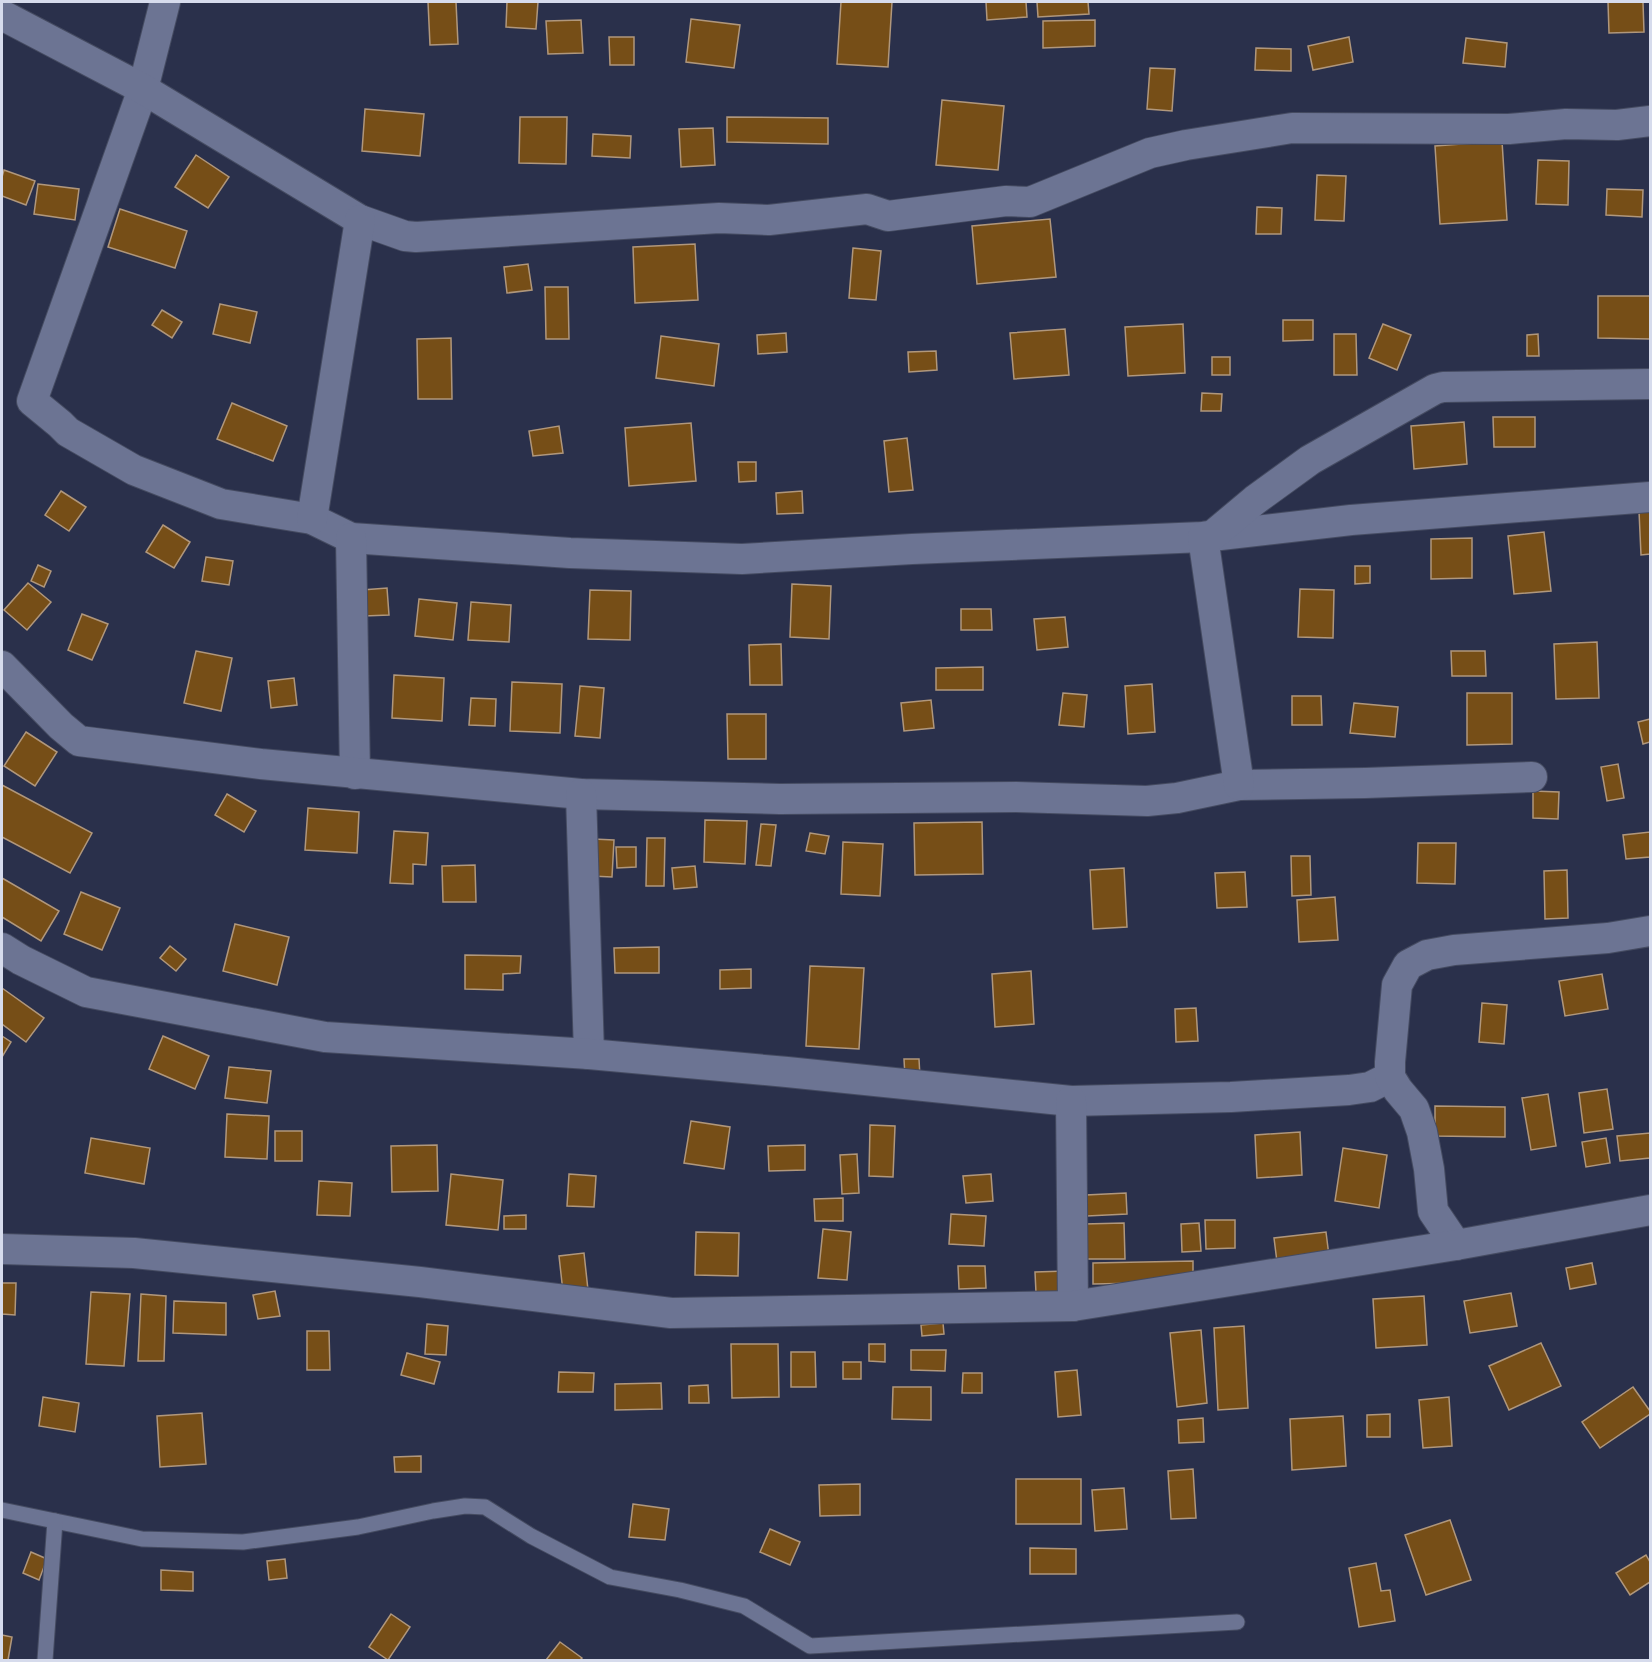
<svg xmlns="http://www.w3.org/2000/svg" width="1652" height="1662" font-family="Poppins,sans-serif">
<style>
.building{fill:#764e17;stroke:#b0977c;stroke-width:1.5}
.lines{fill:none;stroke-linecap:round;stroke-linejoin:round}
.service-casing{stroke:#454b61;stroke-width:17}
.minor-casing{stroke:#454b61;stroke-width:32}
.service{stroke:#6c7493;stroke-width:15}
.minor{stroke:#6c7493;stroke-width:30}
</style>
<rect width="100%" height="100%" fill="#2a304b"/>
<g class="building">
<polygon points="428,2 456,2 458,44 430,45"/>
<polygon points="507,2 538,2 536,29 506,27"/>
<polygon points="841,2 892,2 888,67 837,64"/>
<polygon points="986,2 1026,2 1027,17 987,20"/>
<polygon points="1037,2 1088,2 1089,14 1038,17"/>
<polygon points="1608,2 1643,2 1644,32 1609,33"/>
<polygon points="691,19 740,25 734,68 686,62"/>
<polygon points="581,20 583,53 548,54 546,21"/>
<polygon points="1095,20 1095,46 1043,48 1043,21"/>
<polygon points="609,37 634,37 634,65 610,65"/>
<polygon points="1349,37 1353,62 1313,70 1308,46"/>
<polygon points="1466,38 1507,43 1505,67 1463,63"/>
<polygon points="1256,48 1291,49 1291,71 1255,70"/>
<polygon points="1150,68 1175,69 1172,111 1147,109"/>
<polygon points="942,100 1004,106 998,170 936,165"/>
<polygon points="365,109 424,114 420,156 362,151"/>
<polygon points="520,117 567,117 566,164 519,163"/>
<polygon points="727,117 828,118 828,144 727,142"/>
<polygon points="713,128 715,165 681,167 679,129"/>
<polygon points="593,134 631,136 630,158 592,156"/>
<polygon points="1502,141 1507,220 1440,224 1435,146"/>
<polygon points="196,155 229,177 208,208 175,187"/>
<polygon points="1538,160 1569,161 1568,205 1536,204"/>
<polygon points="4,170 35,181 26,205 2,196 2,177"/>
<polygon points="1317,175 1346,176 1344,221 1315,220"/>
<polygon points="38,184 79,189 75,220 34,214"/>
<polygon points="1607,189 1643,190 1642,217 1606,215"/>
<polygon points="1257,207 1282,208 1281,234 1256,234"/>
<polygon points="120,209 187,231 175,268 108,247"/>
<polygon points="1050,219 1056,277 977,284 972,226"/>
<polygon points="695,244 698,300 635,303 633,247"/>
<polygon points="853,248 881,251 876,300 849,298"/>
<polygon points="528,264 532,290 507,293 504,267"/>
<polygon points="545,287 568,287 569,339 546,339"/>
<polygon points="1598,296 1650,296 1650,339 1598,338"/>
<polygon points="220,304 257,312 250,343 213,334"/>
<polygon points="162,310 182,322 172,338 152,325"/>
<polygon points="1283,320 1313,320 1313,340 1283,341"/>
<polygon points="1183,324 1185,373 1128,376 1125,327"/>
<polygon points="1383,324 1411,335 1397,370 1369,358"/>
<polygon points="1065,329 1069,375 1014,379 1010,333"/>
<polygon points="786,333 787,352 758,354 757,335"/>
<polygon points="1334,334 1356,334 1357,375 1334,375"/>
<polygon points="1538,334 1539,356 1527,356 1527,335"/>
<polygon points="661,336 719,344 714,386 656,378"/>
<polygon points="451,338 452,399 418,399 417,339"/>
<polygon points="936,351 937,370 909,372 908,352"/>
<rect x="1212" y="357" width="18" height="18"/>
<polygon points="1202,393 1222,394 1221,411 1201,411"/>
<polygon points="232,403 287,426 273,461 217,439"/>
<polygon points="1493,417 1535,417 1535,447 1494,447"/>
<polygon points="1464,422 1467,464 1414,469 1411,426"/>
<polygon points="691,423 696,481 629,486 625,428"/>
<polygon points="559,426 563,453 533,456 529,431"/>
<polygon points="907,438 913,490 889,492 884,441"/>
<polygon points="738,462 756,462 756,481 739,482"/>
<polygon points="61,491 86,507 69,531 45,515"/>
<polygon points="802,491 803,513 777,514 776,493"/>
<polygon points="1650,510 1650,554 1641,555 1639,511"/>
<polygon points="163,525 190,542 174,568 146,552"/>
<polygon points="1544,532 1551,591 1514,594 1508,536"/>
<polygon points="1472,538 1472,578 1431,579 1431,539"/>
<polygon points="206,557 233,561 229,585 202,581"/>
<polygon points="38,565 51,571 44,587 31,581"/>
<polygon points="1355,566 1370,566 1370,583 1355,584"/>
<polygon points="28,583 51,602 27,630 4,610"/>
<polygon points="792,584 831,586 829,639 790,637"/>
<polygon points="387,588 389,615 364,616 362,590"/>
<polygon points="1300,589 1334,590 1333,638 1298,637"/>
<polygon points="590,590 631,591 630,640 588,639"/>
<polygon points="419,599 457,603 453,640 415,636"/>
<polygon points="471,602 511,605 509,642 468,640"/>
<polygon points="961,609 991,609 992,630 961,630"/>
<polygon points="82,614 108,624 92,660 68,650"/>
<polygon points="1065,617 1068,647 1037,650 1034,619"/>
<polygon points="1597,642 1599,698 1556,699 1554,644"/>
<polygon points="781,644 782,685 750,685 749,645"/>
<polygon points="196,651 232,658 221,711 184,703"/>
<polygon points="1451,651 1485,651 1486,676 1452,676"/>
<polygon points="983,667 983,690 936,690 936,668"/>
<polygon points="394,675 444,678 442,721 392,718"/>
<polygon points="294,678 297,705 271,708 268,681"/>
<polygon points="512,682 562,684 560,733 510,731"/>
<polygon points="1152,684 1155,732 1128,734 1125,686"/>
<polygon points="580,686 604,688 600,738 575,736"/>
<polygon points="1063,693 1087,695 1084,727 1059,725"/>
<polygon points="1467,693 1512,693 1512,744 1467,745"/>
<polygon points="1292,696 1321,696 1322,725 1292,725"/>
<polygon points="471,698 496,699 495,726 469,725"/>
<polygon points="931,700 934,728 904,731 901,703"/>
<polygon points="1354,703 1398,707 1395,737 1350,733"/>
<polygon points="727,714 766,714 766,759 728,759"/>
<polygon points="1650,719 1650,742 1643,744 1638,722"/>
<polygon points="26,732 57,752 35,786 4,766"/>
<polygon points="1618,764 1624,798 1607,801 1601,767"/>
<polygon points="2,785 92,833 70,873 2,837"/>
<polygon points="1533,791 1559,792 1558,819 1533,818"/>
<polygon points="227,794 256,811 244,832 215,815"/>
<polygon points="308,808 359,812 357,853 305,850"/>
<polygon points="705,820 747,821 745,864 704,862"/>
<polygon points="982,822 983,874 915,875 914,823"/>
<polygon points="761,824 776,825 771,866 756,865"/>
<polygon points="394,831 428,833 426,865 413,864 413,884 390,883"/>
<polygon points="1650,832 1650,857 1626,859 1623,835"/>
<polygon points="810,833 829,836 825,854 806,851"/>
<polygon points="647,838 665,838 664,886 646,886"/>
<polygon points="593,839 614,840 612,877 591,876"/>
<polygon points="843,842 883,844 880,896 841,894"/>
<polygon points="1418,843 1456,843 1455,884 1417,883"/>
<polygon points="616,847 636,847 636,867 617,868"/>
<polygon points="1291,856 1310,856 1311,895 1292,896"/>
<polygon points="475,865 476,902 443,902 442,866"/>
<polygon points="695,866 697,887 674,889 672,868"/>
<polygon points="1124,868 1127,927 1093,929 1090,870"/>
<polygon points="1567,870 1568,918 1545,919 1544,871"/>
<polygon points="1245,872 1247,907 1217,908 1215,873"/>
<polygon points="2,878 59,911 41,941 2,917"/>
<polygon points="81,892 120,908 102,950 64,934"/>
<polygon points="1335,897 1338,940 1299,942 1297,900"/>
<polygon points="235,924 289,937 277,985 223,971"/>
<polygon points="170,946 186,959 176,971 160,958"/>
<polygon points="659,947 659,973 615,973 614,948"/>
<polygon points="465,955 521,956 520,973 503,974 503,990 465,989"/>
<polygon points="810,966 864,968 859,1049 806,1046"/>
<polygon points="751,969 751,988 720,989 720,970"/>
<polygon points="1031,971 1034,1024 995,1027 992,974"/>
<polygon points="1602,974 1608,1009 1565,1016 1559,981"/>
<polygon points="2,988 44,1018 26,1042 2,1024"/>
<polygon points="1482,1003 1507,1005 1504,1044 1479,1042"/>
<polygon points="1196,1008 1198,1041 1176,1042 1175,1009"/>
<polygon points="2,1036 11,1042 2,1057"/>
<polygon points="163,1036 209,1056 195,1089 149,1069"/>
<polygon points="904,1059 919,1059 920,1077 905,1077"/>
<polygon points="229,1067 271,1071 267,1103 225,1098"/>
<polygon points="1607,1089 1613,1129 1584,1133 1579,1093"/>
<polygon points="1548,1094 1556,1146 1531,1150 1522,1098"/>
<polygon points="1435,1106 1505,1107 1505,1137 1435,1136"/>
<polygon points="227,1114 269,1116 267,1159 225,1157"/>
<polygon points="691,1121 730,1127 724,1169 684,1163"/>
<polygon points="870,1125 895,1126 893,1177 869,1176"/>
<rect x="275" y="1131" width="27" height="30"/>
<polygon points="1300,1132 1302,1175 1257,1178 1255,1135"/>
<polygon points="1650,1133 1650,1158 1620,1161 1617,1136"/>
<polygon points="91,1138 150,1148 144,1184 85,1173"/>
<polygon points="1606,1138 1610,1163 1586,1167 1582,1142"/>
<polygon points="437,1145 438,1191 392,1192 391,1146"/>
<polygon points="805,1145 805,1170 769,1171 768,1146"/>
<polygon points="1343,1148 1387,1155 1379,1208 1335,1201"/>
<polygon points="857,1154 859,1193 842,1194 840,1155"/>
<polygon points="451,1174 503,1180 498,1230 446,1225"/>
<polygon points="569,1174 596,1176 594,1207 567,1206"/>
<polygon points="991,1174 993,1201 966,1203 963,1176"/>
<polygon points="319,1181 352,1183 350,1216 317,1215"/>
<polygon points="1126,1193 1127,1214 1087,1216 1086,1195"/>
<polygon points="843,1198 843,1221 815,1221 814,1199"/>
<polygon points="951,1214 986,1216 984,1246 949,1244"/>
<polygon points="526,1215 526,1229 504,1229 504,1216"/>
<polygon points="1205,1220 1235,1220 1235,1248 1206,1249"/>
<polygon points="1124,1223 1125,1259 1084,1259 1084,1224"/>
<polygon points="1199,1223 1201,1251 1182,1252 1181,1224"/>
<polygon points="823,1229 851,1232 847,1280 818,1278"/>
<polygon points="696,1232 739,1233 738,1276 695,1275"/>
<polygon points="1326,1232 1329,1256 1277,1262 1274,1238"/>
<polygon points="584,1253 588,1290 563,1292 559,1256"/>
<polygon points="1193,1261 1193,1282 1093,1284 1093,1263"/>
<polygon points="1592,1263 1596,1284 1570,1289 1566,1268"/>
<polygon points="958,1266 985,1266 986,1288 959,1289"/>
<polygon points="1066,1271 1067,1291 1036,1293 1035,1272"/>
<polygon points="2,1283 16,1283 15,1315 2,1314"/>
<polygon points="275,1291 280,1316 258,1319 253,1295"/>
<polygon points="91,1292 130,1294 124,1366 86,1364"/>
<polygon points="1511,1293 1517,1326 1470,1333 1464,1301"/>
<polygon points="141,1294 166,1296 164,1361 138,1361"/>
<polygon points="1424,1296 1427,1345 1376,1348 1373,1299"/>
<polygon points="174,1301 226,1303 226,1335 173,1333"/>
<polygon points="943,1323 944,1334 922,1336 921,1325"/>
<polygon points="427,1324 448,1326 446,1355 425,1354"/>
<polygon points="1244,1326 1248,1408 1218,1410 1214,1328"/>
<polygon points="1201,1330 1207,1403 1177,1407 1170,1333"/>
<polygon points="307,1331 329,1331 330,1370 307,1370"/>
<polygon points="1541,1343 1561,1386 1509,1410 1489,1366"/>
<polygon points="731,1344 778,1344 779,1397 732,1398"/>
<polygon points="869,1344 885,1344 885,1362 869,1361"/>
<polygon points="911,1350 946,1350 945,1371 911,1370"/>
<polygon points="791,1352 815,1352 816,1387 791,1387"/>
<polygon points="407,1353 440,1362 434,1384 401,1375"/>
<rect x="843" y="1362" width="18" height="17"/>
<polygon points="1077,1370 1081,1415 1058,1417 1055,1372"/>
<polygon points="559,1372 594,1373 593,1392 558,1392"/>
<polygon points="963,1373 982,1373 982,1393 962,1393"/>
<polygon points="661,1383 662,1409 615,1410 615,1384"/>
<polygon points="708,1385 709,1403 689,1403 689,1386"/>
<polygon points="893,1387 931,1387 931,1420 892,1419"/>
<polygon points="1633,1387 1650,1411 1650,1414 1600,1448 1582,1422"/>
<polygon points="43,1397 79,1403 75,1432 39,1426"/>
<polygon points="1449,1397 1452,1446 1423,1448 1419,1400"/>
<polygon points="202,1413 206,1464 160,1467 157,1416"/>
<polygon points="1390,1414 1390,1437 1367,1437 1367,1415"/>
<polygon points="1343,1416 1346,1466 1292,1470 1290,1419"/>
<polygon points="1203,1418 1204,1442 1179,1443 1178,1420"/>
<polygon points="421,1456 421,1472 395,1472 394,1457"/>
<polygon points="1193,1469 1196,1518 1171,1519 1168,1471"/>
<rect x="1016" y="1479" width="65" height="45"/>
<polygon points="860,1484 860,1515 820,1516 819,1485"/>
<polygon points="1124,1488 1127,1529 1095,1531 1092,1490"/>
<polygon points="633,1504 669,1509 665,1540 629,1537"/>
<polygon points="1450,1520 1471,1580 1426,1595 1405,1535"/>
<polygon points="770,1529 800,1542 790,1565 760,1552"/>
<polygon points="1030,1548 1076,1549 1076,1574 1030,1574"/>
<polygon points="31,1552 47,1559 39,1580 23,1573"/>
<polygon points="1646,1555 1650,1562 1650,1582 1630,1595 1616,1573"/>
<polygon points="285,1559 287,1578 269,1580 267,1561"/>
<polygon points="1376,1563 1381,1591 1390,1590 1395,1621 1359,1627 1349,1568"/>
<polygon points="161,1570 193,1572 193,1591 161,1590"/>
<polygon points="391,1614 410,1627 388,1660 369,1647"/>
<polygon points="2,1635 12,1637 8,1660 2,1660"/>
<polygon points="560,1642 582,1658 580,1660 546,1660"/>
</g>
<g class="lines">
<defs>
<g id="service">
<polyline points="2,1510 142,1539 243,1542 358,1527 433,1511 465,1506 485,1507 531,1536 610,1577 680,1590 744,1606 810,1646 1237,1622"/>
<polyline points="45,1660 55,1521"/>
</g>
<g id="minor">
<polyline points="165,2 143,89 32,401 60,424 68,432 134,470 221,504 312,519 351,538 570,553 742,559 912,549 1203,537 1351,520 1650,497"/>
<polyline points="2,15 143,89 360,220 405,236 416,237 719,218 769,220 867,209 888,216 1006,201 1030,202 1150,153 1186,145 1292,128 1509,129 1566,124 1617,125 1650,121"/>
<polyline points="312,519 360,220"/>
<polyline points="351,538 355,774"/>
<polyline points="2,666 61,726 79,741 261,764 581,794 780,799 1016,797 1147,801 1177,798 1239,785 1365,783 1532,777"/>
<polyline points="1239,785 1203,537 1212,536 1255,500 1310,460 1435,389 1443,387 1650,384"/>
<polyline points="581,794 589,1054"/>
<polyline points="2,948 21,960 86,992 325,1037 589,1054 787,1072 1071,1101 1231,1097 1349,1090 1370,1087 1390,1077"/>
<polyline points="1071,1101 1073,1306"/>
<polyline points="1456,1245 1433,1211 1429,1169 1422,1132 1414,1109 1398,1090 1390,1077 1390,1062 1397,985 1408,965 1427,955 1454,950 1608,938 1650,931"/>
<polyline points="2,1249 134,1253 420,1282 671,1313 1073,1306 1456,1245 1650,1210"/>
</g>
</defs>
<use href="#service" class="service-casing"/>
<use href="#minor" class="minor-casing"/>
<use href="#service" class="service"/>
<use href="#minor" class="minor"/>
</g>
<rect width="1652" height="1662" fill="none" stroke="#d6dbec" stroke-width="6"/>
</svg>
